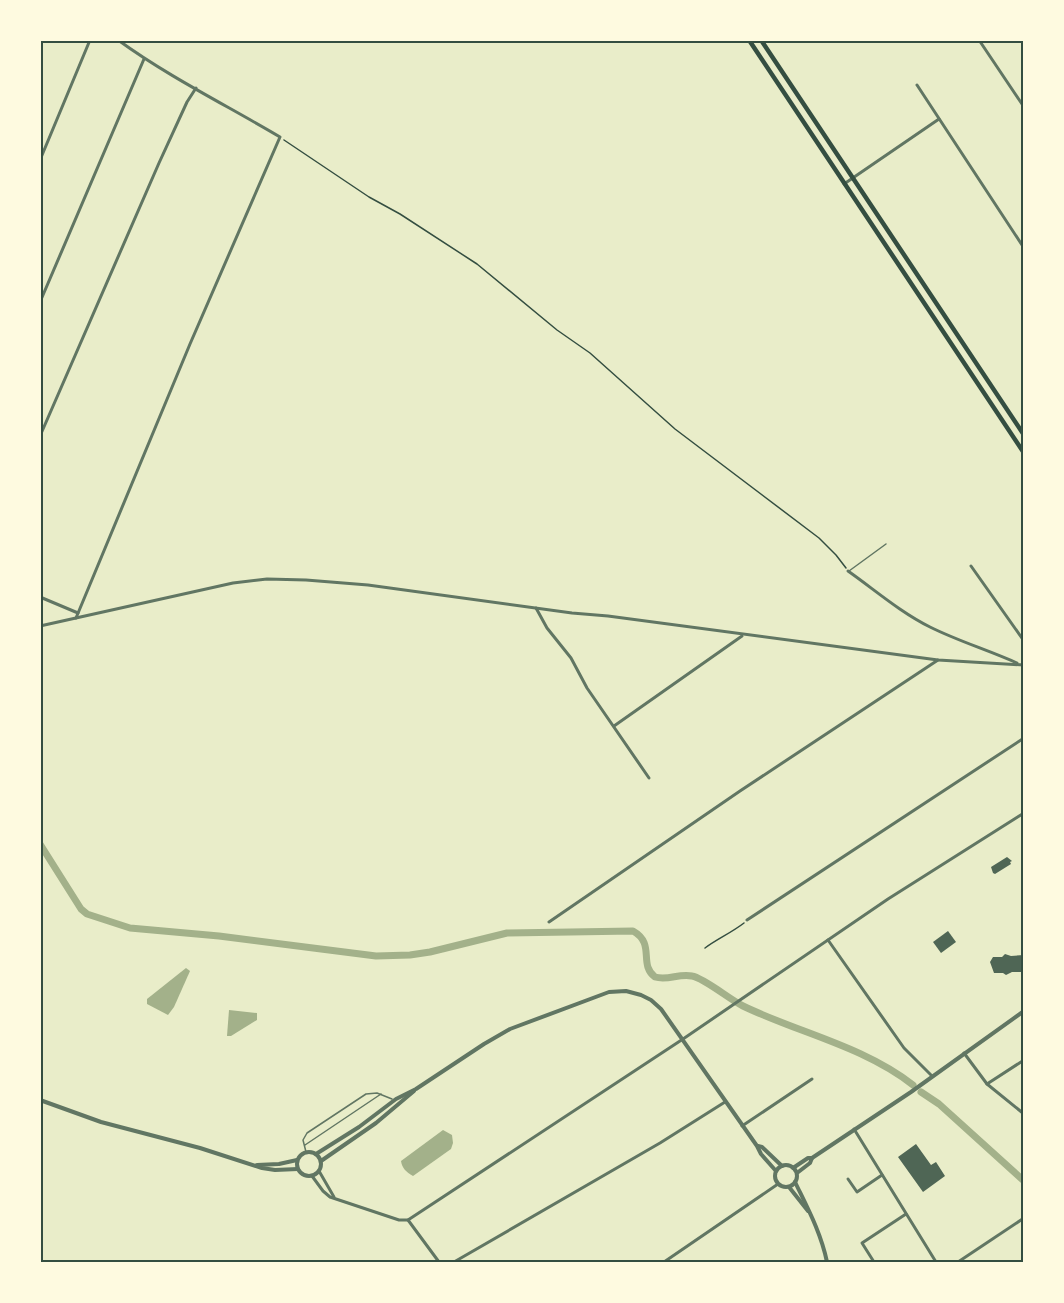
<svg xmlns="http://www.w3.org/2000/svg" width="1064" height="1303" font-family="Signika,sans-serif">
<style>
.water{fill:#a3b18a}
.lines{fill:none;stroke-linecap:round;stroke-linejoin:round}
.canal{stroke:#a3b18a;stroke-width:7}
.building{fill:#4f6655}
.path{stroke:#344e41;stroke-width:1.5}
.service{stroke:#617663;stroke-width:1.5}
.minor{stroke:#617663;stroke-width:3}
.tertiary{stroke:#617663;stroke-width:4}
.primary{stroke:#344e41;stroke-width:4.5}
.neatline{fill:none;stroke:#344e41;stroke-width:2}
</style>
<rect width="100%" height="100%" fill="#e9edc9"/>
<g class="water">
<polygon points="186,968 190,971 174,1007 168,1015 147,1004 147,999"/>
<polygon points="229,1010 257,1013 257,1020 231,1036 227,1036"/>
<path d="M 443,1130 L 452,1135 L 453,1143 L 451,1149 L 413,1176 C 406,1172 402,1168 401,1161 Z"/>
</g>
<g class="lines">
<g class="canal">
<path d="M 40,844 L 81,909 L 87,914 L 130,928 L 219,936 L 376,956 L 410,955 L 430,952 L 507,933 L 633,931 C 656,944 638,964 655,977 C 668,981 679,973 692,976 C 704,978 729,999 743,1006 C 799,1033 863,1046 913,1085"/>
<polyline points="921,1092 939,1104 1024,1181"/>
</g>
</g>
<g class="building">
<polygon points="1007,857 1012,861 1010,862 1011,864 995,874 993,873 991,867"/>
<polygon points="948,931 956,942 941,953 933,942"/>
<polygon points="1005,954 1011,956 1024,955 1024,972 1012,972 1006,975 1003,973 994,973 990,962 993,957 1002,957"/>
<polygon points="916,1144 931,1165 936,1162 945,1176 923,1192 898,1157"/>
</g>
<g class="lines">
<g class="path">
<polyline points="284,140 369,197 400,214 477,264 557,330 590,353 675,429 819,538 836,555 846,568"/>
<path d="M 705,948 C 717,939 731,933 744,923"/>
</g>
<g class="service">
<polyline points="849,571 886,544"/>
<polyline points="305,1145 381,1094"/>
<polyline points="306,1152 303,1140 307,1133 366,1094 377,1093 392,1099"/>
</g>
<g class="minor">
<polyline points="979,40 1024,107"/>
<polyline points="917,85 1024,248"/>
<polyline points="40,160 90,40"/>
<polyline points="844,184 939,119"/>
<polyline points="40,302 144,59"/>
<polyline points="40,436 159,163 187,102 196,88"/>
<polyline points="971,566 1024,641"/>
<path d="M 848,571 C 875,590 900,612 930,627 C 958,641 988,650 1017,663"/>
<polyline points="40,597 78,613"/>
<polyline points="536,608 547,628 571,658 587,688 649,778"/>
<path d="M 76,618 L 190,344 L 280,137 C 226,105 169,77 118,40"/>
<polyline points="40,626 233,583 267,579 306,580 368,585 572,613 608,616 938,660 1024,665"/>
<polyline points="614,726 742,636"/>
<polyline points="747,920 1024,738"/>
<polyline points="549,922 740,791 938,660"/>
<polyline points="828,940 904,1048 932,1076"/>
<polyline points="964,1053 987,1084 1024,1114"/>
<polyline points="987,1084 1024,1060"/>
<polyline points="742,1126 812,1079"/>
<polyline points="854,1129 936,1262"/>
<polyline points="319,1171 334,1197"/>
<polyline points="312,1176 323,1191 330,1197 399,1220 408,1220 683,1039 888,899 1024,813"/>
<polyline points="848,1179 857,1192 882,1175"/>
<polyline points="408,1220 439,1262"/>
<polyline points="454,1262 660,1143 725,1102"/>
<polyline points="664,1262 778,1184"/>
<polyline points="874,1262 862,1243 906,1214"/>
<polyline points="958,1262 1024,1218"/>
</g>
<g class="tertiary">
<polyline points="40,1100 101,1122 200,1148 262,1168 275,1170 298,1169"/>
<polyline points="758,1146 762,1147 782,1166"/>
<circle cx="309" cy="1164" r="12"/>
<polyline points="316,1154 359,1127 396,1099 416,1089 484,1044 510,1029 609,992 626,991 641,995 651,1000 661,1009 757,1146 761,1154 776,1171"/>
<polyline points="321,1161 376,1123 414,1091"/>
<polyline points="257,1165 279,1164 297,1160"/>
<circle cx="786" cy="1176" r="11"/>
<polyline points="793,1168 808,1158 812,1158 911,1092 1024,1011"/>
<polyline points="797,1173 810,1163 812,1158"/>
<path d="M 795,1182 C 808,1209 821,1233 827,1262"/>
<polyline points="789,1187 808,1211"/>
</g>
<g class="primary">
<polyline points="749,40 1024,453"/>
<polyline points="761,40 1024,435"/>
</g>
</g>
<rect width="1064" height="1303" fill="none" stroke="#fefae0" stroke-width="84"/>
<rect x="42" y="42" width="980" height="1219" class="neatline"/>
</svg>
